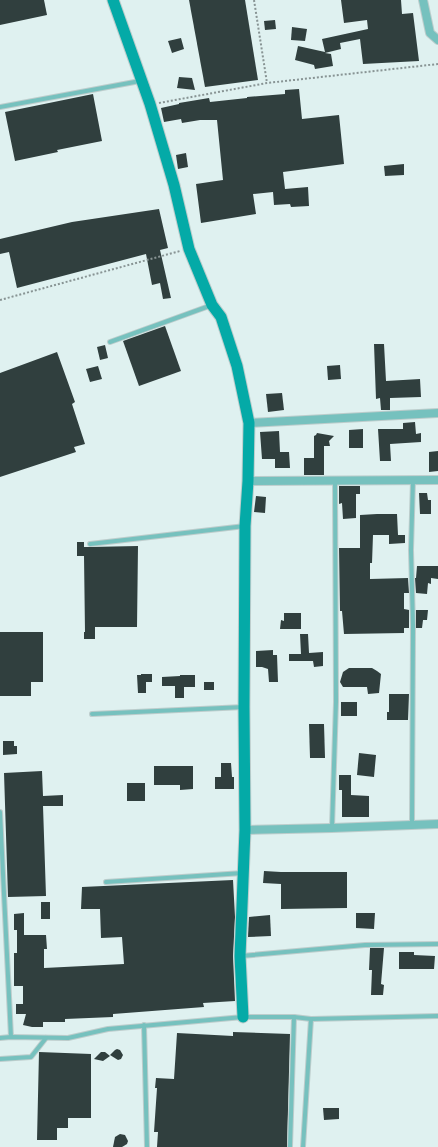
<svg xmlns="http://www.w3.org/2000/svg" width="438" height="1147" font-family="Inter,sans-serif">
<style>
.building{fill:#303f3e}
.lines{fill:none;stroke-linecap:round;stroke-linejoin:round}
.lane-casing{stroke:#bdcdcc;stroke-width:6}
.street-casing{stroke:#bdcdcc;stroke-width:10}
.secondary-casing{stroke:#bdcdcc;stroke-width:13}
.path{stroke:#889494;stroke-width:2;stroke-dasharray:2 2;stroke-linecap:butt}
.lane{stroke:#76c1be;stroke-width:4}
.street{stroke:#76c1be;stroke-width:8}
.secondary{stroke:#04aaa7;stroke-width:11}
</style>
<rect width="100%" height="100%" fill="#dff1f0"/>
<g class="building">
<polygon points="0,0 44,0 47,15 0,25"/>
<polygon points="189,0 245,0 258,80 205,87"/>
<polygon points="341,0 401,0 402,14 413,13 419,61 363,64 360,39 340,43 341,49 325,53 331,54 333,66 315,69 314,65 295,60 298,46 325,52 322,39 368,29 367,20 344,23"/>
<polygon points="275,20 276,29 265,30 264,21"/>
<polygon points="292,27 307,29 305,41 291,40"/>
<polygon points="181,38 184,49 172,53 168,41"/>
<polygon points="179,77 192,78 195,90 177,88"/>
<polygon points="299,89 302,119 339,115 344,164 283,172 285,189 308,187 309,206 291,207 290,204 274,205 273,192 253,194 256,214 201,223 196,184 223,180 217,120 200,120 182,123 181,119 164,122 161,108 179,104 179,103 209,98 210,102 247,98 247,97 285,94 285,90"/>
<polygon points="93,94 102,141 57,150 58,152 15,161 5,112"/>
<polygon points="186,153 188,167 178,169 176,155"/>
<polygon points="404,164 404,175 385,176 384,166"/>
<polygon points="159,209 168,248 160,250 171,298 163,299 160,283 152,285 146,254 17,288 9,252 0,254 0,239 72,222"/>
<polygon points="165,326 181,371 139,386 123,341"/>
<polygon points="374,344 384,344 386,381 420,379 421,397 390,398 390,410 381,410 380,398 376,399"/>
<polygon points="105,345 108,358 100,360 97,347"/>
<polygon points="57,352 75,402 72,404 85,444 74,447 76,452 0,477 0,373"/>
<polygon points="340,365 341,379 328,380 327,366"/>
<polygon points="98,366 102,379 90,382 86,369"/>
<polygon points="282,393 284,410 268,412 266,394"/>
<polygon points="415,422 416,434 421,433 421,442 390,444 391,461 380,461 378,429 403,429 403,423"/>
<polygon points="363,429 363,448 349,448 349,430"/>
<polygon points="279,431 280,452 289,452 290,468 275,468 275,459 262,459 260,432"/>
<polygon points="317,433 334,436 329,441 330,446 324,446 324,475 304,475 304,458 314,458 314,436 316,435"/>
<polygon points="438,451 438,471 429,472 429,452"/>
<polygon points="339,486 360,486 360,494 356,494 356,518 343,519 342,503 339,504"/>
<polygon points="419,493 427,493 428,500 431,500 431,514 420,514"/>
<polygon points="256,496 266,497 265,513 254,512"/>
<polygon points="377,514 397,514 398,535 405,535 405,543 389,544 389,535 373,535 372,563 370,563 370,579 408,578 409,593 404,593 404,609 409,610 409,628 404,628 404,633 344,634 342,611 340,611 339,548 360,548 360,515"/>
<polygon points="77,542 84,542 84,547 90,547 138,546 137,627 95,627 95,639 84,639 84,632 85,632 84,556 77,556"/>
<polygon points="417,566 438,566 438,579 431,578 431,584 428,583 427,594 416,593 415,578 416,578"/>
<polygon points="416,610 428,610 427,620 423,620 422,628 416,628"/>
<polygon points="284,613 301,613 301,629 280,629 281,620 284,621"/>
<polygon points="0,632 43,632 43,682 31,682 31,696 0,696"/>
<polygon points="300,634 308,634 309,653 323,652 323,666 314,667 313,661 289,661 289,654 301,654"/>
<polygon points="273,650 273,655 277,655 278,682 269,682 268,669 262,667 256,667 256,651"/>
<polygon points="349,668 372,668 377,671 381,674 379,693 368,694 367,687 343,687 340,682 343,672"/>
<polygon points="141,674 152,674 152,682 146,682 146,693 138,693 137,675 141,675"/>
<polygon points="180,675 195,675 195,687 184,687 184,698 175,698 175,686 162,686 162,677 180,676"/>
<rect x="204" y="682" width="10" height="8"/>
<polygon points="389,694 409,694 408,720 387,720 387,712 389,712"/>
<rect x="341" y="702" width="16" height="14"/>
<polygon points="309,724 324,724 325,758 310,758"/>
<polygon points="3,741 14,741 14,746 17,746 17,754 3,755"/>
<polygon points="359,753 376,755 374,777 357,775"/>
<polygon points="221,763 231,763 232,777 234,777 234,789 215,789 215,777 221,777"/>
<polygon points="154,766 193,766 193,789 180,790 180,785 154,785"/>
<polygon points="42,771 43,796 63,795 63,806 43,806 46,896 8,897 4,773"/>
<polygon points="339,775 351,775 351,795 369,796 369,817 342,817 342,790 339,790"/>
<rect x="127" y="783" width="18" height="18"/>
<polygon points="264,871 281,872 347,872 347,908 281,909 281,884 263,883"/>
<polygon points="233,880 235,917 233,956 235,1001 203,1003 204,1007 113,1014 113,1017 65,1019 65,1022 43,1022 43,1027 32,1027 23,1025 26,1014 16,1014 16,1004 23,1004 23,986 14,986 14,953 17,953 17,930 14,930 14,914 24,913 24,935 46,935 47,949 44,949 44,968 124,964 122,937 101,938 100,909 81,909 82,887"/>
<rect x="41" y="902" width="9" height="17"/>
<polygon points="356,913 375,913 374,929 356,928"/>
<polygon points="270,915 271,936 248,937 249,917"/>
<polygon points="370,948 384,948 381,984 384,985 383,995 371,995 372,970 369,970"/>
<polygon points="399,952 414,952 414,955 435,956 434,969 399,969"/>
<polygon points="233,1032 290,1034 287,1147 157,1147 158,1132 154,1132 157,1088 155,1088 156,1078 174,1079 177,1033 233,1036"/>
<polygon points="117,1049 120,1050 123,1055 121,1059 118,1060 110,1055 115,1050"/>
<polygon points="39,1052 91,1054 91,1118 68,1118 68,1128 57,1128 57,1140 37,1140"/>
<polygon points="101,1052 105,1052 110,1056 103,1061 94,1059"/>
<polygon points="323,1108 339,1108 339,1119 324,1120"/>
<polygon points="120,1134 125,1135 128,1141 127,1144 122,1147 113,1147 115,1137"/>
</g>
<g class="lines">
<defs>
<g id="lane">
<polyline points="0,107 140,81"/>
<polyline points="110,342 212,305"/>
<polyline points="90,544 245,526"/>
<polyline points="92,714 244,707"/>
<polyline points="0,812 11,1037"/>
<polyline points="412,824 413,626 411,550 413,480"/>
<polyline points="332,828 336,702 335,481"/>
<polyline points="106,882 243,873"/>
<polyline points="241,956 365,945 438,944"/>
<polyline points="144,1025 147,1147"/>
<polyline points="0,1038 11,1037 68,1038 108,1029 243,1017 294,1017 311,1019 438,1016"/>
<polyline points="0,1059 31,1057 46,1038"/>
<polyline points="290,1147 294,1017"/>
<polyline points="303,1147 311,1019"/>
</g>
<g id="street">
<polyline points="423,0 430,33 438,40"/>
<polyline points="249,423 438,413"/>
<polyline points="248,481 438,480"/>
<polyline points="245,830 332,828 438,824"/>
</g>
<polyline id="secondary" points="113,0 150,104 174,185 189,249 212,305 221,317 237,366 249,423 248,481 245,526 244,707 245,830 240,956 243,1017"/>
</defs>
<use href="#lane" class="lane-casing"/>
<use href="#street" class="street-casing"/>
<use href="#secondary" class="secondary-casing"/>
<g class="path">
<polyline points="254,0 267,83"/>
<polyline points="159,103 267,83 438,64"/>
<polyline points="0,300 180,251"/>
</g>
<use href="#lane" class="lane"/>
<use href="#street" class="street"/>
<use href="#secondary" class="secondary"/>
</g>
</svg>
